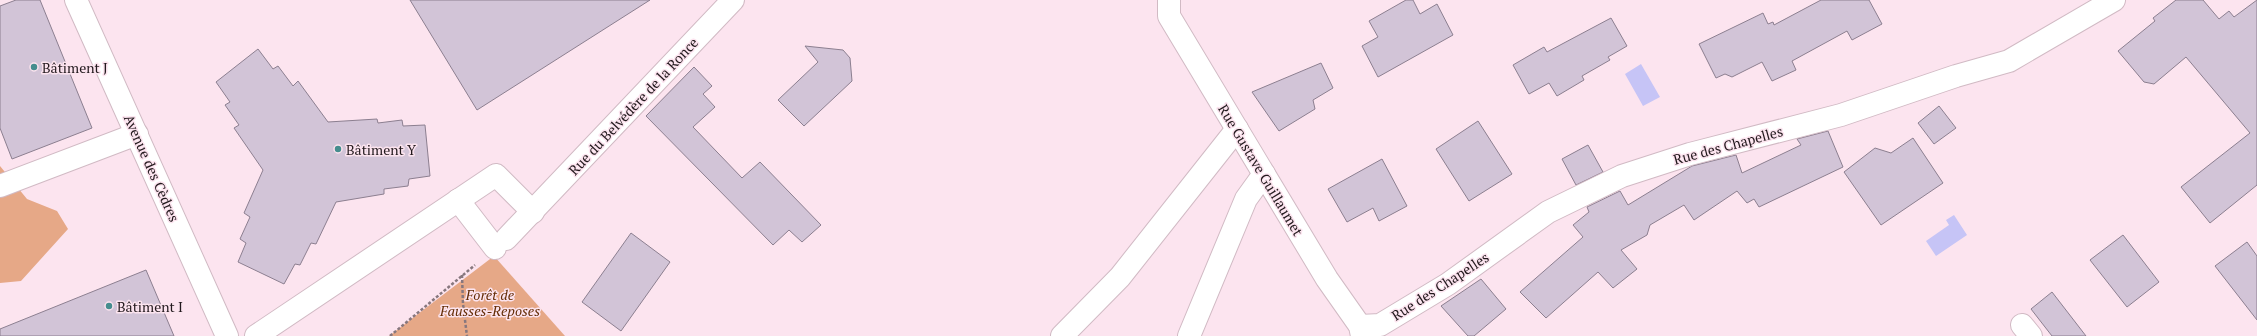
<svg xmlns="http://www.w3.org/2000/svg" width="2257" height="336" font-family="'PT Serif',serif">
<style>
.forest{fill:#e6a887}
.water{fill:#c6c4f6}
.building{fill:#d2c4d7;stroke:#8c7f90}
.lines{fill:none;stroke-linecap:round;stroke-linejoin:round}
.minor-casing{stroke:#d1bac4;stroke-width:24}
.path{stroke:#87777e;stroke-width:2.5;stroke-dasharray:3 2;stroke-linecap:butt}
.minor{stroke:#fff;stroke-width:22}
.poi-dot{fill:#458d8e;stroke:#fce4ef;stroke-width:1.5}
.labels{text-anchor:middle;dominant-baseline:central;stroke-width:3;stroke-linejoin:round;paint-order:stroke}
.poi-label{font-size:14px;fill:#22191d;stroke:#fce4ef;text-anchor:start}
.street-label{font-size:14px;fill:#22191d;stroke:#fce4ef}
.park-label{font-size:14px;font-style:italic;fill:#642c05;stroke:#fce4ef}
</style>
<rect width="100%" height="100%" fill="#fce4ef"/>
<g class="forest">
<polygon points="0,166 27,199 57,211 68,229 21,281 0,283"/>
<polygon points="494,256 565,336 389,336"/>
</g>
<g class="water">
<polygon points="1641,64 1660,97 1643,106 1625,74"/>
<polygon points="1954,215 1967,235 1936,256 1926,241 1949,225 1946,220"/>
</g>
<g class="building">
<polygon points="16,0 40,0 92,128 12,159 0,128 0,6"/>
<polygon points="410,0 650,0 477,110"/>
<polygon points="1406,0 1413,0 1420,14 1437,4 1453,35 1378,77 1362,46 1378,37 1369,21"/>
<polygon points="1821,0 1869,0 1882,24 1852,40 1847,31 1792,61 1796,70 1772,81 1762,62 1732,77 1725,74 1716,78 1699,44 1763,13 1768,24 1773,22 1774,25"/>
<polygon points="2176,0 2203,0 2219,19 2229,11 2234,17 2257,0 2257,185 2210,223 2181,187 2250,133 2186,57 2154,84 2144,82 2118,51 2155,21 2153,18"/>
<polygon points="1611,18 1627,46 1608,57 1610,60 1582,76 1584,80 1557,96 1549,83 1529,94 1513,65 1544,47 1547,52"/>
<polygon points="805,46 843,50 850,58 852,81 804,126 778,100 818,62"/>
<polygon points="258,49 273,69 278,66 293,86 298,81 328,122 377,119 378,123 402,120 403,126 425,125 430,176 409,179 408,186 384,189 384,194 336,202 316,244 311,243 300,265 295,264 284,284 238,262 246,243 240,239 250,217 244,213 263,170 234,128 239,125 225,105 230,102 216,82"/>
<polygon points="1321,63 1333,88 1313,100 1315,109 1279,131 1252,92"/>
<polygon points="694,67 712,86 703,94 715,107 693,127 742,178 760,162 821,225 802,242 789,230 773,245 646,116"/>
<polygon points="1939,106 1956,128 1934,144 1918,123"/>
<polygon points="1478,121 1512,174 1469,201 1436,149"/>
<polygon points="1828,131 1843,167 1759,207 1754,199 1747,203 1737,191 1694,220 1684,205 1650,225 1647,235 1621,250 1637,269 1613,288 1598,272 1546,318 1520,292 1583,237 1573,225 1589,212 1587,207 1620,191 1628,205 1692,166 1736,155 1742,173 1801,145 1797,139"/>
<polygon points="1913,138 1943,183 1881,225 1844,172 1875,148 1891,153"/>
<polygon points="1588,145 1603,172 1576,185 1562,159"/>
<polygon points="1382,159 1407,206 1379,221 1373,208 1347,222 1328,189"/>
<polygon points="631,233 670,262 621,331 582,302"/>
<polygon points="2123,235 2159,282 2127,307 2090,260"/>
<polygon points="2247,242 2257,256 2257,320 2215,266"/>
<polygon points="146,270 174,336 0,336 0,329"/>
<polygon points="1481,279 1506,309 1474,336 1468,336 1441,306"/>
<polygon points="2052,292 2086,336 2052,336 2031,309"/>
</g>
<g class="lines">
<defs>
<g id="minor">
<polyline points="76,0 227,336"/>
<polyline points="1169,0 1169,16 1327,279 1360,326 1362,336"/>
<polyline points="0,186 137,134"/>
<polyline points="458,200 495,248"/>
<polyline points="506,239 733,0"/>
<polyline points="2022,325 2031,336"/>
<polyline points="1360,326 1380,325 1448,284 1548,212 1622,176 1690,154 1841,115 1956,76 2009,61 2114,0"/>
<polyline points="256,336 496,175 533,212"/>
<polyline points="1062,336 1120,277 1237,129"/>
<polyline points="1189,336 1246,199 1264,174"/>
</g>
</defs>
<use href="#minor" class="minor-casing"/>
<g class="path">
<polyline points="462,275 463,304 467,336"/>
<polyline points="390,336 475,265"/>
</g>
<use href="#minor" class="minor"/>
</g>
<g class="poi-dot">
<circle cx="34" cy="67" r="4"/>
<circle cx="338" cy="149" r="4"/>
<circle cx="109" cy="306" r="4"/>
</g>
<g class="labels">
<g class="poi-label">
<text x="42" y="67">Bâtiment J</text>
<text x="346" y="149">Bâtiment Y</text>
<text x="117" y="306">Bâtiment I</text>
</g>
<g class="street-label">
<text transform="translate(633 106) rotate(-47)">Rue du Belvédère de la Ronce</text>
<text transform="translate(1728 145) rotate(-15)">Rue des Chapelles</text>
<text transform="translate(152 168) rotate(66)">Avenue des Cèdres</text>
<text transform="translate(1261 170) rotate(59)">Rue Gustave Guillaumet</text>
<text transform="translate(1440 286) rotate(-33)">Rue des Chapelles</text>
</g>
<g class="park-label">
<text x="490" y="294">Forêt de<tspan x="490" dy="16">Fausses-Reposes</tspan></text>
</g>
</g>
</svg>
